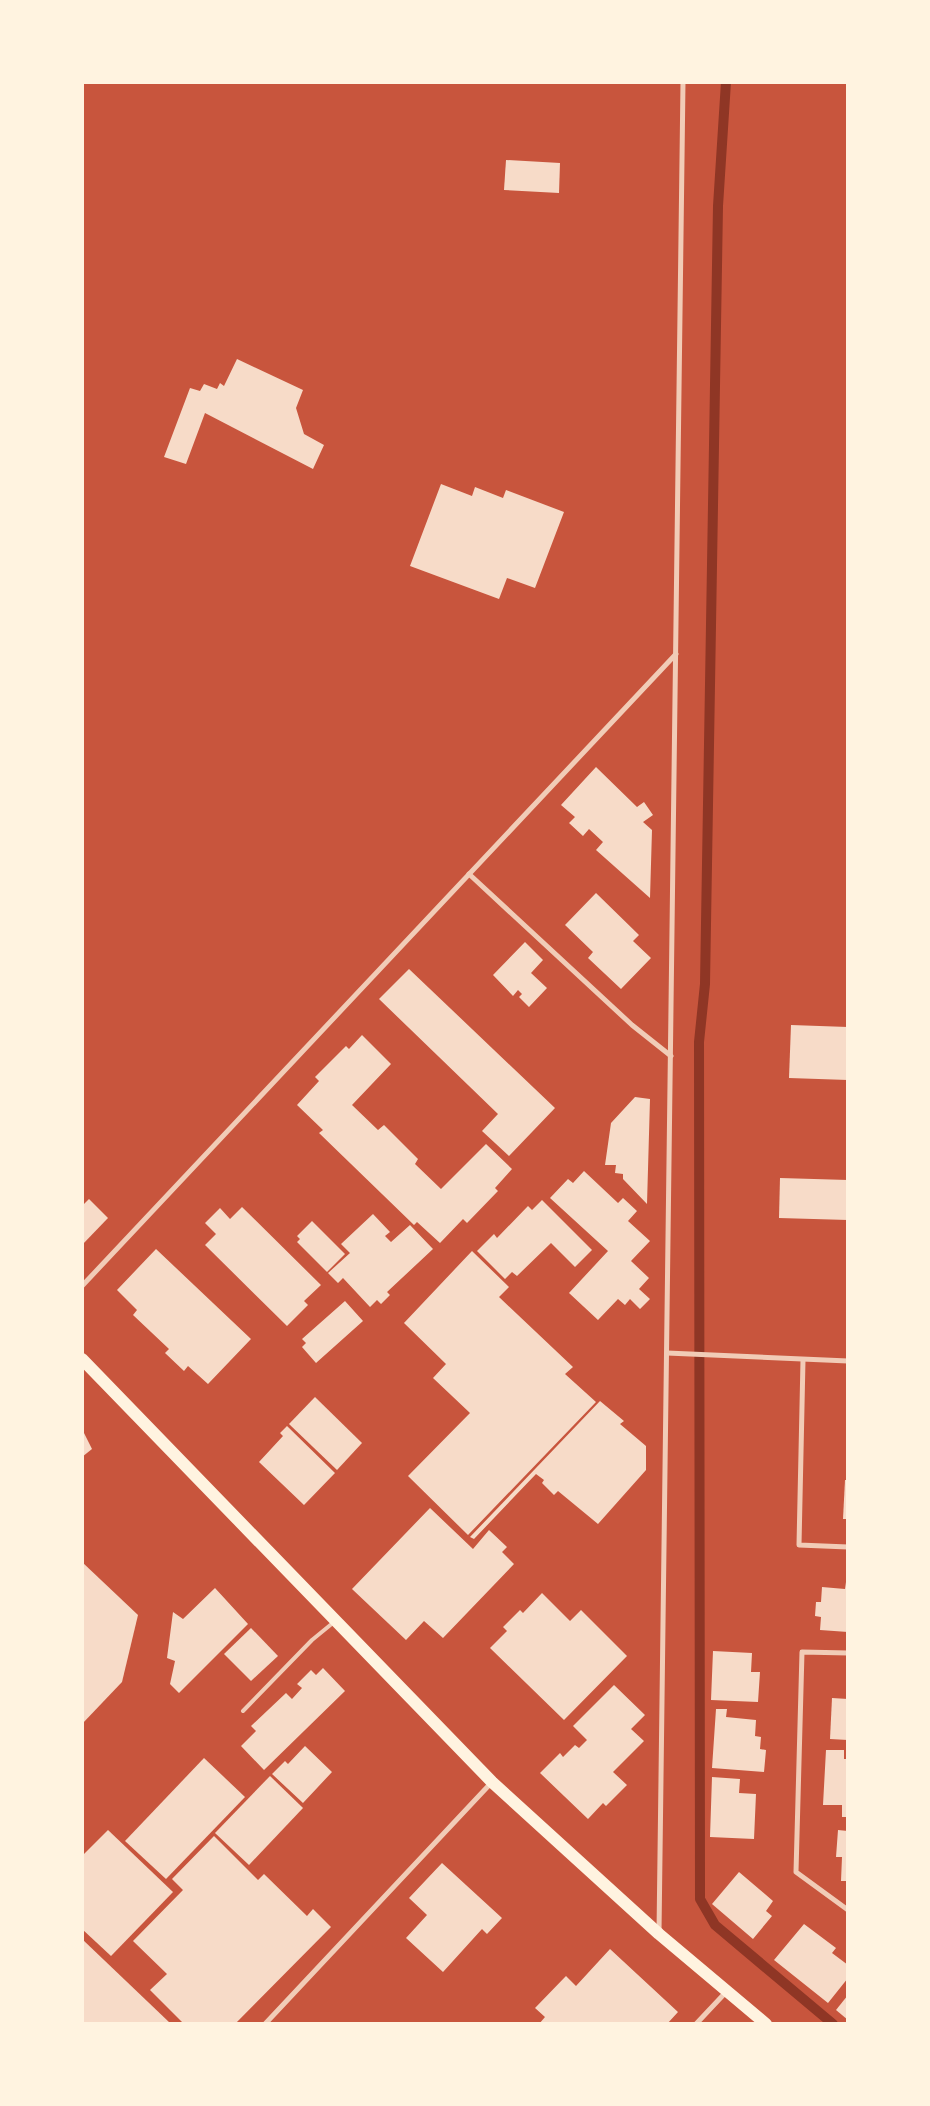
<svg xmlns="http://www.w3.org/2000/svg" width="930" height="2106" font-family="'PT Serif',serif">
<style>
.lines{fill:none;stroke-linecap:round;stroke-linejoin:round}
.stream{stroke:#8f3625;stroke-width:10}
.building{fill:#f7dbc8}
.service{stroke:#f1ccb7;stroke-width:4}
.minor{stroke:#f1ccb7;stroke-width:5}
.primary{stroke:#fff3e0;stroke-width:12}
</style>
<rect width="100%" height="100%" fill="#c8553d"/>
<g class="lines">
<polyline class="stream" points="726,82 718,206 705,984 699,1042 700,1899 715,1925 833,2024"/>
</g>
<g class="building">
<polygon points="506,160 560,163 559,193 504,190"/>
<polygon points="237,359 303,390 296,408 304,434 324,445 313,469 205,413 186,464 164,457 190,388 200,391 204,384 217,389 220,383 224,386"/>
<polygon points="441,484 472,496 475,487 503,498 506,490 564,512 535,588 507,578 499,599 410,566"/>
<polygon points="596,767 637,807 644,802 653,815 643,822 652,830 650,898 596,850 603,842 589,829 583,836 569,823 575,817 561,805"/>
<polygon points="596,893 639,935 633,941 651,958 621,989 588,958 593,952 565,925"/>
<polygon points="525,942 543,960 531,973 547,988 529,1007 519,997 522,994 518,990 513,996 493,975"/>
<polygon points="409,969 555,1108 509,1156 482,1131 498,1114 379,999"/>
<polygon points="791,1025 848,1027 848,1080 789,1078"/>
<polygon points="362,1035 391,1064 352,1105 378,1130 384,1125 418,1159 415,1164 441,1189 486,1144 512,1169 495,1188 498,1191 467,1223 463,1219 440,1243 417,1222 414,1225 319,1133 323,1130 297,1105 319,1081 315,1077 346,1046 349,1049"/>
<polygon points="635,1097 650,1099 647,1204 623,1179 623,1174 615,1173 616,1165 605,1165 611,1123"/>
<polygon points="584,1171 618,1203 623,1198 637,1211 628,1221 650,1241 631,1261 649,1278 639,1289 650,1299 640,1309 630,1299 625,1305 618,1299 598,1320 569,1293 608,1251 550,1198 568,1179 573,1183"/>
<polygon points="780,1178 848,1180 848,1220 779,1218"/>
<polygon points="89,1199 108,1218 82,1245 82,1206"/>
<polygon points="542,1200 592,1250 575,1267 551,1243 517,1276 512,1272 505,1279 477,1251 494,1234 497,1238 528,1206 532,1210"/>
<polygon points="242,1207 321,1285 304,1301 308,1305 287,1326 205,1245 216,1234 205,1223 220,1208 230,1219"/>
<polygon points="373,1214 390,1232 385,1236 391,1242 410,1225 433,1249 387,1292 390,1295 381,1304 377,1300 370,1307 343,1278 338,1283 328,1273 350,1253 341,1244"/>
<polygon points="312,1221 345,1254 327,1272 297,1242 300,1239 297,1236"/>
<polygon points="156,1249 251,1339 208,1384 188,1366 184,1371 165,1353 169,1349 133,1315 137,1310 117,1290"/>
<polygon points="472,1251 509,1287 499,1297 573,1367 565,1374 596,1402 468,1535 408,1476 470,1413 433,1378 446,1364 404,1323"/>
<polygon points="345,1301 363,1321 316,1363 302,1347 306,1343 302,1339"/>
<polygon points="315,1397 362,1443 337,1470 289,1424"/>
<polygon points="600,1401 624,1421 620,1424 646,1446 646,1470 598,1524 558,1491 554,1495 542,1483 544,1480 536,1474 474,1539 470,1537"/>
<polygon points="287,1426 335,1473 304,1505 259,1462 283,1436 280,1433"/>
<polygon points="82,1429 92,1449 82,1457"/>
<polygon points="845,1480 848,1480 848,1519 843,1519"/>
<polygon points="430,1508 473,1549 489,1530 507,1547 502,1552 514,1564 443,1638 424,1621 406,1640 352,1589"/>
<polygon points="82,1562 138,1615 122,1682 82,1724"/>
<polygon points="846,1582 848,1632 820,1630 821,1617 815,1616 816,1602 821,1602 822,1587 845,1589"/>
<polygon points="215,1588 248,1624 179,1693 170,1684 175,1661 167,1658 173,1612 183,1619"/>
<polygon points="542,1593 570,1621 581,1610 627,1656 564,1720 490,1648 507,1631 503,1627 520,1610 523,1613"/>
<polygon points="251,1628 278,1656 251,1681 224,1654"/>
<polygon points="713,1651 752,1653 751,1672 760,1672 758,1702 711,1700"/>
<polygon points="323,1668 345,1691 264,1770 241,1746 256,1731 251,1726 286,1693 292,1699 302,1688 297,1684 311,1670 316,1675"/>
<polygon points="614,1685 645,1715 631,1729 644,1741 613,1772 627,1785 606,1806 603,1803 588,1819 540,1773 560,1753 563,1757 575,1745 579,1748 587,1740 573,1726"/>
<polygon points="832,1698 848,1699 848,1740 830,1739"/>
<polygon points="716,1709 727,1709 726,1717 756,1720 755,1736 761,1737 760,1749 766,1750 764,1772 712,1768"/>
<polygon points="305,1746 332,1772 303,1803 272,1774 285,1761 288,1764"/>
<polygon points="826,1750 844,1750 844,1759 848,1759 848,1817 842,1817 842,1805 823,1805"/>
<polygon points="204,1758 245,1797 166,1879 125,1841"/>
<polygon points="270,1776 303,1808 249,1865 215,1833"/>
<polygon points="712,1777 740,1779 739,1793 756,1794 754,1839 710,1837"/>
<polygon points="108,1830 173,1892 111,1956 82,1929 82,1856"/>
<polygon points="838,1830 848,1831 848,1881 841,1881 842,1857 836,1857"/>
<polygon points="214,1836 258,1880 264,1874 307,1916 313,1909 331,1927 235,2024 184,2024 150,1990 167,1974 133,1941 183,1890 172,1879"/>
<polygon points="442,1863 502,1918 487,1934 482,1929 443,1972 406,1938 427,1915 409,1898"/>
<polygon points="739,1872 773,1901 766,1911 772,1916 753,1939 712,1904"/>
<polygon points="804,1924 836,1948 832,1953 848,1965 848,1978 828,2003 774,1960"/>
<polygon points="82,1939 170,2023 82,2024"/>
<polygon points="610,1949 678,2012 667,2024 539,2024 545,2017 535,2008 566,1976 576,1986"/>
<polygon points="848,1995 848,2020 836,2010"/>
</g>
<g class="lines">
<polyline class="service" points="243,1711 312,1640 334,1622"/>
<g class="minor">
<polyline points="469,874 632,1025 671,1056"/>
<polyline points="82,1286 676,654"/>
<polyline points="667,1353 848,1361"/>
<polyline points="803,1360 799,1545 848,1547"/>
<polyline points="848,1653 802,1652 796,1872 848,1910"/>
<polyline points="659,1932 683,82"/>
<polyline points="265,2024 492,1782"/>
<polyline points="696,2024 727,1991"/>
</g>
<polyline class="primary" points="82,1359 492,1782 659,1934 766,2024"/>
</g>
<rect width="930" height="2106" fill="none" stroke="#fff3e0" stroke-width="168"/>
</svg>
